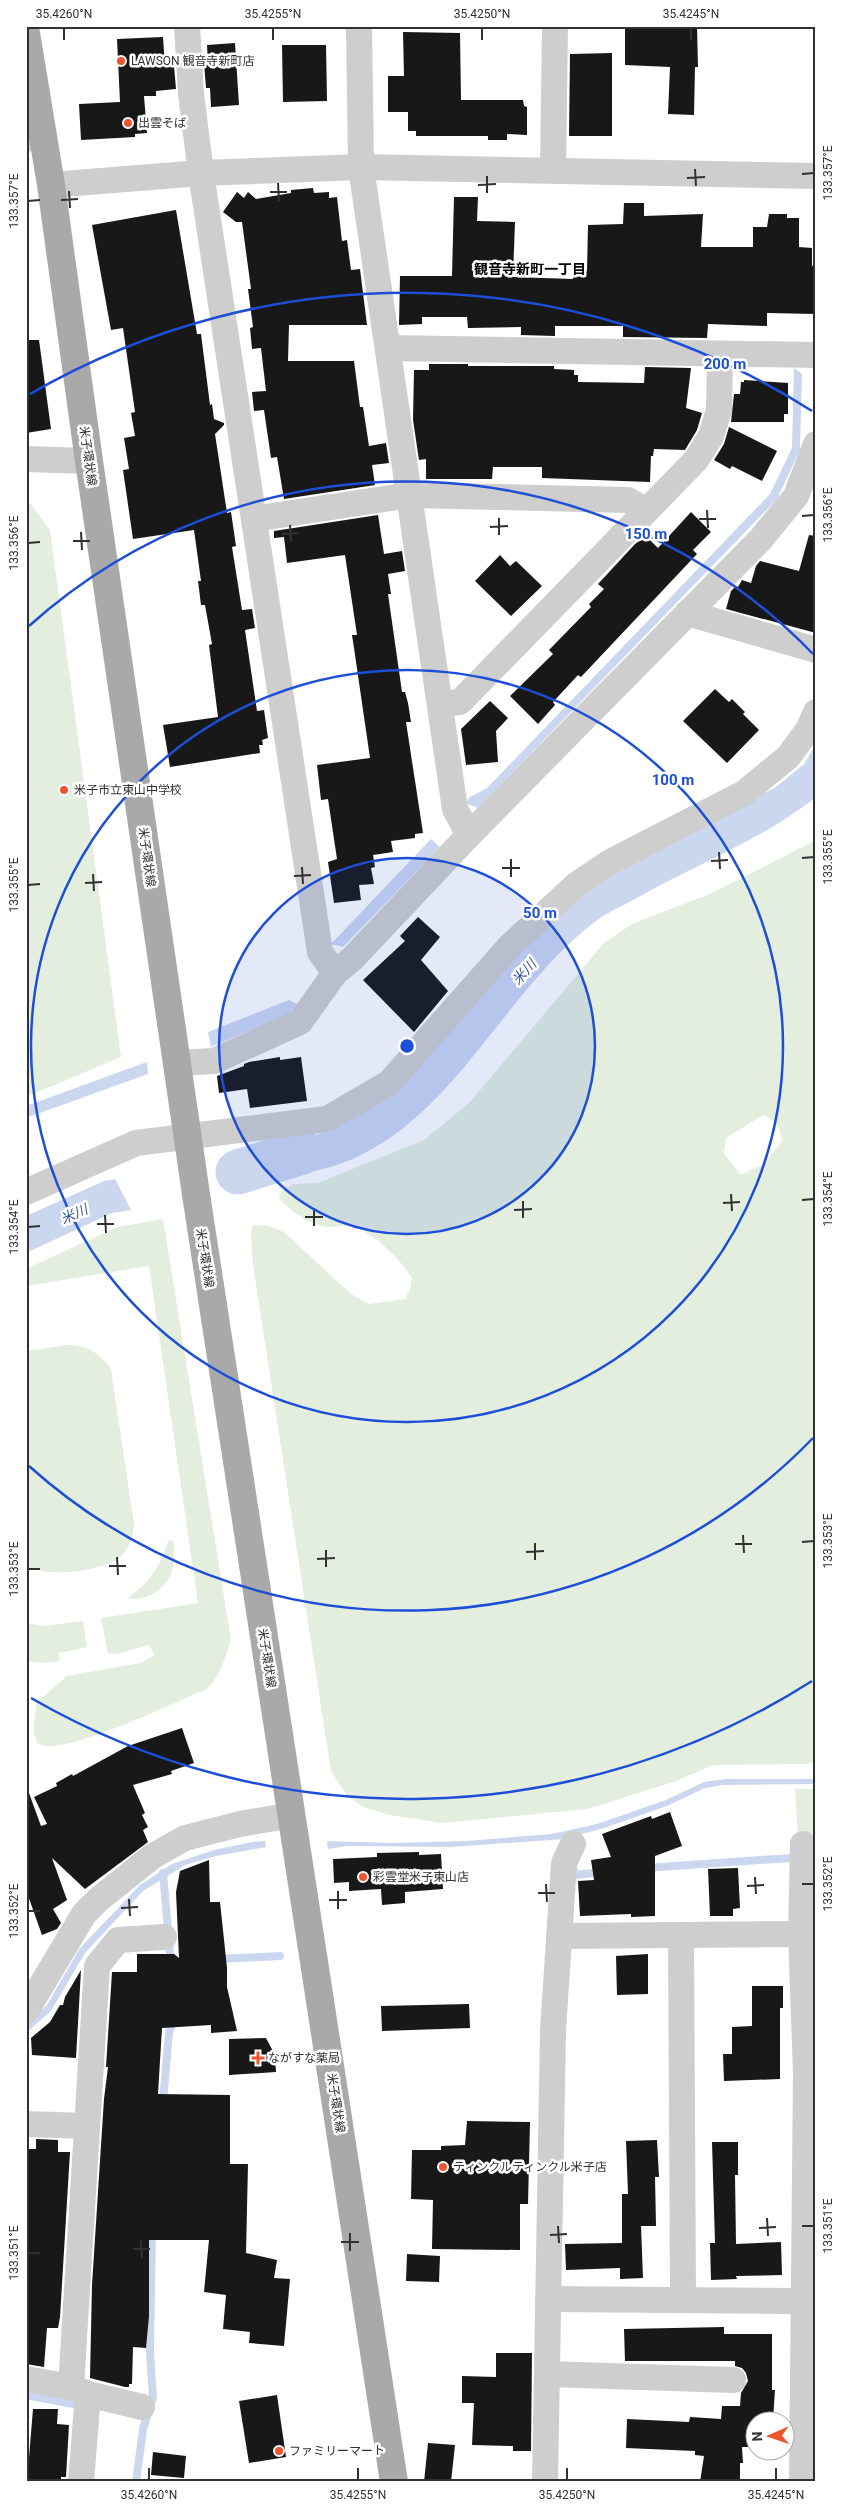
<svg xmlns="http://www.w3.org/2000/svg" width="842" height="2508" font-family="Roboto,'Noto Sans JP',sans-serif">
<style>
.green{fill:#e3eedf;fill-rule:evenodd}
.water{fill:#cbd7ef}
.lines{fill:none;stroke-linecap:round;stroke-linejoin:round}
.stream{stroke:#cbd7ef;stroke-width:8}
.river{stroke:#cbd7ef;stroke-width:45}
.building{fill:#181818}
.minor{stroke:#cecece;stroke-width:26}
.major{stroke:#a9a9a9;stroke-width:28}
.ticks{fill:none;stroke:#313131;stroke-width:2}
.ring{fill:none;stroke:#1d4ed8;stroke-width:2.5}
.poi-dot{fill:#ed552f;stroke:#fff;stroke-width:2}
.labels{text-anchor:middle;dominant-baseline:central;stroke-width:5;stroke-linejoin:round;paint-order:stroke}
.poi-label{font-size:12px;fill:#313131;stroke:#fff;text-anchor:start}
.street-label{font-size:12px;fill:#313131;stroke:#fff}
.neighbourhood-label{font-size:14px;font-weight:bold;fill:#000;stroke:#fff}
.water-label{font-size:14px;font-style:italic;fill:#3a5a98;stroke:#fff}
.centre{fill:#1d4ed8;stroke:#fff;stroke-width:2.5}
.ring-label{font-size:15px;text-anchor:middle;font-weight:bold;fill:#1d4ed8;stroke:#fff;stroke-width:5;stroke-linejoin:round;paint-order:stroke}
.neatline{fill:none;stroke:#313131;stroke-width:2}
.ticks-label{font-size:12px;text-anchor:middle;fill:#313131}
</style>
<rect width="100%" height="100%" fill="#fff"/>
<g class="green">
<polygon points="26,498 50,530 121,1057 26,1097"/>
<path d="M 816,840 L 816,1762 L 804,1764 L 713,1765 L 676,1781 L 588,1809 L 442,1823 L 389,1815 L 364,1807 L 348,1797 L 331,1771 L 253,1265 L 251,1232 L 253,1225 L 269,1226 L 284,1232 L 351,1294 L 369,1304 L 405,1299 L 410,1289 L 412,1278 C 399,1258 377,1236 355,1227 C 347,1224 336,1228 328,1227 C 313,1227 288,1210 279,1198 L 282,1190 L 293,1184 L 318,1183 L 424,1140 L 470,1102 L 604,943 L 632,924 L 712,893 ZM 763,1115 C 776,1118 779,1129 783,1140 L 765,1163 L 741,1175 L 724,1154 L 726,1138 Z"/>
<path d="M 163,1219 L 231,1640 C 225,1658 220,1676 207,1689 C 183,1698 52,1763 37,1742 C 31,1733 36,1714 36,1703 L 67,1676 L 140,1663 L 155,1655 L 149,1645 L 117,1654 L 108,1653 L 101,1618 L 198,1603 L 149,1266 L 26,1286 L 26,1269 L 117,1227 Z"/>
<path d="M 67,1345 C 88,1345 99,1353 111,1369 L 134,1524 C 133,1536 129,1551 119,1558 C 102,1571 44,1579 26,1565 L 26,1351 Z"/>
<path d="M 173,1540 C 174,1549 175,1560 173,1568 C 168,1587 147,1603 128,1598 C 149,1582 161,1567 168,1541 Z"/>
<polygon points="83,1621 87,1647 59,1653 60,1661 43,1663 26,1661 26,1623 44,1626"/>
<polygon points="795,1789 816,1789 816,1838 798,1837"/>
</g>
<g class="water">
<polygon points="794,368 802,374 800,450 777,499 478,808 465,803 470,797 487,788 770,494 792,448"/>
<path d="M 816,744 L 816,797 C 762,840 695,865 635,899 C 622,906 608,912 596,921 C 508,987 460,1107 359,1156 C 322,1174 281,1176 242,1185 L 243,1153 L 317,1139 L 316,1135 L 326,1131 L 330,1132 L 378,1103 L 562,906 L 642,856 L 776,787 L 804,764 Z"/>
<polygon points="431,839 440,847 343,947 331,944"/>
<polygon points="289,1000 297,1004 290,1013 211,1047 208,1032"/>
<polygon points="147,1062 148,1074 26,1118 26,1106"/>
<polygon points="115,1179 131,1210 112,1213 26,1253 26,1216 104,1181"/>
<polygon points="727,1779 816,1779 816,1784 723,1785 705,1788 667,1806 604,1828 564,1839 450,1847 347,1846 328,1849 327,1841 390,1843 466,1841 552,1834 597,1824 666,1800 704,1782"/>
<polygon points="265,1841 266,1847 216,1856 185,1865 143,1891 85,1953 51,2011 26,2033 26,2024 47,2005 80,1948 140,1885 172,1864 214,1850 252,1842"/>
</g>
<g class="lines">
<g class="stream">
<polyline points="573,1867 575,1875 602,1872"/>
<polyline points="646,1868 791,1858"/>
<polyline points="163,1873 171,1964"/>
<polyline points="217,1959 280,1956"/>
<polyline points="163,2102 169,2033 173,2020"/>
<polyline points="26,2395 84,2406"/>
<polyline points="136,2482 143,2429 153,2397 150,2352 152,2231"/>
</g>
<polyline class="river" points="238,1172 302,1152"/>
</g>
<g class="building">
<polygon points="697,26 698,67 695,67 694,115 668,114 670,67 625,65 625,27"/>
<polygon points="403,32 460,33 461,100 523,100 524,106 527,107 527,135 507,134 507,140 488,140 488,136 416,136 416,131 408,131 408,112 388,112 388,76 404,76"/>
<polygon points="163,37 165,67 174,66 176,89 156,91 156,96 144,96 147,133 135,134 135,137 81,140 79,104 120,102 117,39"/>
<polygon points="235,43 239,105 211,107 210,88 206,88 204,63 208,63 207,45"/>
<polygon points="282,45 326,45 327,101 283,102"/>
<polygon points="612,53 612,136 569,136 570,54"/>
<polygon points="313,188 314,193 329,192 329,198 337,197 342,241 347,240 351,270 360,269 367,325 289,325 288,361 354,361 360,407 363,407 369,446 386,443 389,463 372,465 375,485 284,499 277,457 271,458 264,410 254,411 252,392 266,391 261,348 252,349 250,328 253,327 248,289 251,289 242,222 236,222 223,212 237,192 244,198 248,192 256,199 291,193 291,190"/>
<polygon points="454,197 478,197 477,221 515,222 513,277 573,279 574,271 587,271 588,225 623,224 624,203 644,203 644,216 703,214 701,247 753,247 753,227 767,227 769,214 787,214 787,218 799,218 799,247 812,248 812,266 816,266 816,314 767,313 767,326 708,324 707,338 623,337 623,326 555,326 555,336 521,335 521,327 468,328 467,317 422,317 422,324 399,325 400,276 452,276"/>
<polygon points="176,210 197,334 201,334 210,405 212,404 214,419 224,423 224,425 215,434 217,447 227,513 231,512 236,546 232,547 242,610 252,609 255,628 245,630 257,711 264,710 268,738 262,740 263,745 259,745 260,753 170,767 163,725 218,717 209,645 212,644 205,605 201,605 198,581 201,581 194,530 133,539 123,470 129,469 124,438 135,436 131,413 135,412 123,328 111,330 92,225"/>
<polygon points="26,340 39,340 51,429 26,433"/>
<polygon points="429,364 468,364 468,366 554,366 554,369 574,370 574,375 578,375 578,382 644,383 645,367 691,368 686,408 702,413 697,430 685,450 654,449 653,456 651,456 650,482 542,478 542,467 493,467 492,479 426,479 426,459 419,460 413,420 414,370 429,370"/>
<polygon points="744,380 788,383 788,414 784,414 784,422 731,422 734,394 740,394 741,382 744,382"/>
<polygon points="729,427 777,451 762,481 732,466 730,469 714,460 724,444"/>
<polygon points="691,512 711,532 693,550 697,554 581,677 578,675 553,702 555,705 538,724 510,696 553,654 549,650 591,607 589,604 604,589 598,584 635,544 646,536 658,548"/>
<polygon points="378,515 384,554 402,551 405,571 388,574 391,594 388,594 402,692 405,692 408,703 411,722 406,722 423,833 415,834 415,838 391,841 393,852 373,855 375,867 371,868 374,884 359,885 361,900 334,903 328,862 337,859 328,799 321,800 317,765 370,758 354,648 352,635 357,635 345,555 287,563 284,537 274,538 274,531"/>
<polygon points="809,535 816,536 816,633 726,609 731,591 736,586 738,587 742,580 751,583 756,566 760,561 799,571"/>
<polygon points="500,555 510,566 516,561 542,586 511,616 475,581"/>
<polygon points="715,689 729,702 732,699 745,712 743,714 759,730 727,763 683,721"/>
<polygon points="490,701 508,718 496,731 498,762 466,765 461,729"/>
<polygon points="418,917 440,937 421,960 448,991 414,1032 363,980 405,941 400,936"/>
<polygon points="280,1057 280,1060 301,1057 307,1101 250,1108 247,1089 219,1093 217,1076 244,1066 244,1064 249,1062"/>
<polygon points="182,1728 194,1763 171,1771 172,1774 133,1785 145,1813 142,1815 148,1827 143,1830 148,1842 85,1889 52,1858 67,1900 53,1909 61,1923 57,1929 42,1935 26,1890 26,1793 29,1793 41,1826 47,1824 34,1797 57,1786 56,1783 72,1774 73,1776 128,1746"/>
<polygon points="670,1812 682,1846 655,1856 655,1916 631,1917 631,1914 580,1916 578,1881 594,1880 591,1860 611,1857 602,1834 651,1816 652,1819"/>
<polygon points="419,1852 419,1855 441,1854 443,1889 405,1892 405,1903 382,1905 381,1889 349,1891 349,1882 334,1883 333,1859 377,1857 377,1853"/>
<polygon points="209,1860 210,1902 220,1902 227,1968 227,1987 237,2031 211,2033 211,2025 162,2028 158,2094 230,2095 230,2164 248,2164 246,2253 277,2260 274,2278 290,2279 284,2346 249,2343 250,2332 223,2329 226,2295 204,2292 209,2240 149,2240 149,2316 146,2348 133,2347 132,2384 129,2384 129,2387 125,2387 90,2378 92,2285 104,2099 108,2067 106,2067 112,1972 137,1972 137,1954 174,1954 179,1958 176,1892 180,1871"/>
<polygon points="738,1868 740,1908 733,1909 733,1916 710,1916 708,1869"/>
<polygon points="648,1954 648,1994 617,1995 616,1956"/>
<polygon points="81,1970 76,2058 32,2055 31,2038 50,2022 60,2005 63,2005 65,1997"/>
<polygon points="752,1986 783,1986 783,2008 780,2008 780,2079 724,2081 723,2054 732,2054 732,2027 752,2026"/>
<polygon points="469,2004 470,2028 382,2031 381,2006"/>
<polygon points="266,2038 275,2055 276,2072 229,2075 229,2039"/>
<polygon points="467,2121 530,2122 528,2204 520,2204 520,2250 432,2249 433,2200 411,2199 412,2150 441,2150 441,2146 465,2145"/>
<polygon points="36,2139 58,2140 58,2152 70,2152 60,2317 58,2328 47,2328 44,2367 26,2364 26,2149 36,2149"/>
<polygon points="657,2140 659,2177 655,2177 656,2226 641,2226 643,2278 620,2279 620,2268 566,2270 565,2244 622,2243 622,2194 628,2194 626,2141"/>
<polygon points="712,2142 738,2142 738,2175 735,2175 736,2244 781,2242 782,2275 736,2276 737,2279 711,2280 710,2243 715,2243"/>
<polygon points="407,2254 440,2256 439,2282 406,2281"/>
<polygon points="724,2327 724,2334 772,2334 772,2390 775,2390 773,2420 754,2420 754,2447 742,2447 743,2463 740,2463 740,2482 700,2482 704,2456 695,2455 695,2451 626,2448 627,2419 689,2422 690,2417 721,2419 722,2406 740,2406 741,2393 748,2381 746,2373 742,2368 735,2366 735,2361 625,2361 624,2329"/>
<polygon points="496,2353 532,2353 531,2451 513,2451 513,2446 472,2445 474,2403 462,2403 462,2376 496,2377"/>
<polygon points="277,2395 286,2457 249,2463 239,2401"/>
<polygon points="33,2409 58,2409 57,2424 69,2425 66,2477 61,2477 61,2482 27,2482"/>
<polygon points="428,2443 455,2445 451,2482 424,2482"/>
<polygon points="153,2452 186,2456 184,2478 151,2475"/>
</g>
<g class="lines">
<g class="minor">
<polyline points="187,26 191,94 201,173 320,952 335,973 352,959 469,835 760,540 796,496 816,444"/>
<polyline points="359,26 361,167 455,809 469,835"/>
<polyline points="26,139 44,136"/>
<polyline points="553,170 555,26"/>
<polyline points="51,185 201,173 361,167 816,176"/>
<polyline points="389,348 816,355"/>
<polyline points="26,459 89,461"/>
<polyline points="254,519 410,495 628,500 646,511"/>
<polyline points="687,613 816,650"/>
<polyline points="440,704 460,702 696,460 711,436 719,410 720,354"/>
<polyline points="178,1063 214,1061 300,1022 335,973"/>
<polyline points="26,1192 136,1143 327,1119 389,1083 509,947 576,885 610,862 744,793 788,757 808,730 816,712"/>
<polyline points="681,1935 683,2300"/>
<polyline points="560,1936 801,1934"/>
<polyline points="26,2011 84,1914 99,1899 153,1856 185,1838 240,1824 292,1815"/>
<polyline points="26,2124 87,2126"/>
<polyline points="548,2299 804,2301"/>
<polyline points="547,2374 733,2380"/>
<polyline points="26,2379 71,2387 86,2393"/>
<polyline points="71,2387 97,1966 118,1940 164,1937"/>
<polyline points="81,2482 88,2394 142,2407"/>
<polyline points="545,2482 553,2031 564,1863 573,1844"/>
<polyline points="802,2482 806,2073 801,1934 803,1844"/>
</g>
<polyline class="major" points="26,33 51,185 89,461 197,1201 394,2482"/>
</g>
<path class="ticks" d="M 64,28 L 64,40M 273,28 L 273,40M 482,28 L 482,40M 691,28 L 691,40M 695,169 L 696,186M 802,174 L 814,173M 487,176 L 487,193M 687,178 L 705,177M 278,183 L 279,201M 478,185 L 496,184M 69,191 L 70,208M 270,192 L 287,192M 61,200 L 78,199M 28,201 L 40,200M 707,510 L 708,528M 802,516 L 814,515M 499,518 L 499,535M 699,519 L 716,519M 290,525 L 291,542M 490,527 L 508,526M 81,532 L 82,550M 282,534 L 299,533M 73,541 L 90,541M 28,543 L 40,542M 719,852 L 720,869M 802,858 L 814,857M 511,859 L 511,877M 711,861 L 728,860M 302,867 L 303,884M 502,868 L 520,868M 93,874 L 94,891M 294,876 L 311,875M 85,883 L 102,882M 28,885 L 40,884M 731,1194 L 732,1211M 802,1200 L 814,1199M 523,1201 L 523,1218M 723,1203 L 740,1202M 314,1208 L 314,1226M 514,1210 L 532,1209M 105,1215 L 106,1233M 305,1217 L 323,1217M 97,1224 L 114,1224M 28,1227 L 40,1226M 743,1535 L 744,1553M 802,1542 L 814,1541M 535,1543 L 535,1560M 735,1544 L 752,1544M 326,1550 L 326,1567M 526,1552 L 544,1551M 117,1557 L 118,1575M 317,1559 L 335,1558M 109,1566 L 126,1566M 28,1569 L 40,1569M 755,1877 L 756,1894M 546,1884 L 547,1902M 802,1884 L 814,1884M 747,1886 L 764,1885M 338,1891 L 338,1909M 538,1893 L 555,1893M 129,1899 L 130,1916M 329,1900 L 347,1900M 121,1908 L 138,1907M 28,1911 L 40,1911M 767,2218 L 768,2236M 558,2226 L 559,2243M 802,2226 L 814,2226M 759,2228 L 776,2227M 350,2233 L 350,2251M 550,2235 L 567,2234M 141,2240 L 142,2258M 341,2242 L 359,2242M 133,2249 L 150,2249M 28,2253 L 40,2253M 149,2468 L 149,2480M 358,2468 L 358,2480M 567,2468 L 567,2480M 776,2468 L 776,2480"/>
<circle cx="407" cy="1046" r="188" fill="#1d4ed8" fill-opacity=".12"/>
<g class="ring">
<circle cx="407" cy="1046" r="188"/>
<circle cx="407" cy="1046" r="376"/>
<path d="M813 1438A565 565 0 0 1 29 1466M29 626A565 565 0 0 1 813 654"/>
<path d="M812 1681A753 753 0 0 1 31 1698M30 394A753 753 0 0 1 812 411"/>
</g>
<g class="poi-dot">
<circle cx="121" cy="61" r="5"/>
<circle cx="128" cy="123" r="5"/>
<circle cx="64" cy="790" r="5"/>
<circle cx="363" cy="1877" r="5"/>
<path d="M255.5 2050.5h5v5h5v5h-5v5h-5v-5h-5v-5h5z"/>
<circle cx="443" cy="2167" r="5"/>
<circle cx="279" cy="2451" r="5"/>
</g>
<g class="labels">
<g class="poi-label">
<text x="131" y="61">LAWSON 観音寺新町店</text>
<text x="138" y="123">出雲そば</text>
<text x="74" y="790">米子市立東山中学校</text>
<text x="373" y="1877">彩雲堂米子東山店</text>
<text x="268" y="2058">ながすな薬局</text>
<text x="453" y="2167">ティンクルティンクル米子店</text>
<text x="289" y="2451">ファミリーマート</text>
</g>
<g class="street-label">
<text transform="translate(88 456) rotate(82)">米子環状線</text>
<text transform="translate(147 857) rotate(82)">米子環状線</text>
<text transform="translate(205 1258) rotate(81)">米子環状線</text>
<text transform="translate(267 1658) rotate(81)">米子環状線</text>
<text transform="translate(336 2103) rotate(81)">米子環状線</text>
</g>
<g class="neighbourhood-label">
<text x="530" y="269">観音寺新町一丁目</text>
</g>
<g class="water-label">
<text transform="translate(524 972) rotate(-48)">米川</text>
<text transform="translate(74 1214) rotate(-24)">米川</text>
</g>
</g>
<circle cx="407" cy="1046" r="8" class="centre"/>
<g class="ring-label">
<text x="725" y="369">200 m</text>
<text x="646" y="539">150 m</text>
<text x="673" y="785">100 m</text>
<text x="540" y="918">50 m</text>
</g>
<rect width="842" height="2508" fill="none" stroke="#ffffff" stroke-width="55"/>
<g transform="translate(770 2436) rotate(268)"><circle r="24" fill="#ffffff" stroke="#adadad"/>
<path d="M0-4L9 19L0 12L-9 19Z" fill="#ed552f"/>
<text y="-8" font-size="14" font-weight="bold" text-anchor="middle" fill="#313131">N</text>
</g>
<rect x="28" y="28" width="786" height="2452" class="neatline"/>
<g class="ticks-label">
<text x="64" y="18">35.4260°N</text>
<text x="273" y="18">35.4255°N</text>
<text x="482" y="18">35.4250°N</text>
<text x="691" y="18">35.4245°N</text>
<text transform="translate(828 173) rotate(-90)" y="4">133.357°E</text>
<text transform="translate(14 201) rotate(-90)" y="4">133.357°E</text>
<text transform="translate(828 515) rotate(-90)" y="4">133.356°E</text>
<text transform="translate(14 543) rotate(-90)" y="4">133.356°E</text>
<text transform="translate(828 857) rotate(-90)" y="4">133.355°E</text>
<text transform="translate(14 885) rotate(-90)" y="4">133.355°E</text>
<text transform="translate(828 1199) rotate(-90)" y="4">133.354°E</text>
<text transform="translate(14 1227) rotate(-90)" y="4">133.354°E</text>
<text transform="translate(828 1541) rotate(-90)" y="4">133.353°E</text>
<text transform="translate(14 1569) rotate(-90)" y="4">133.353°E</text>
<text transform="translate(828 1884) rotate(-90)" y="4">133.352°E</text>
<text transform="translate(14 1911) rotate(-90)" y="4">133.352°E</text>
<text transform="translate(828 2226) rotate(-90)" y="4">133.351°E</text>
<text transform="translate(14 2253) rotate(-90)" y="4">133.351°E</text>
<text x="149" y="2499">35.4260°N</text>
<text x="358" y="2499">35.4255°N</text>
<text x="567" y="2499">35.4250°N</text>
<text x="776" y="2499">35.4245°N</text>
</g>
</svg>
